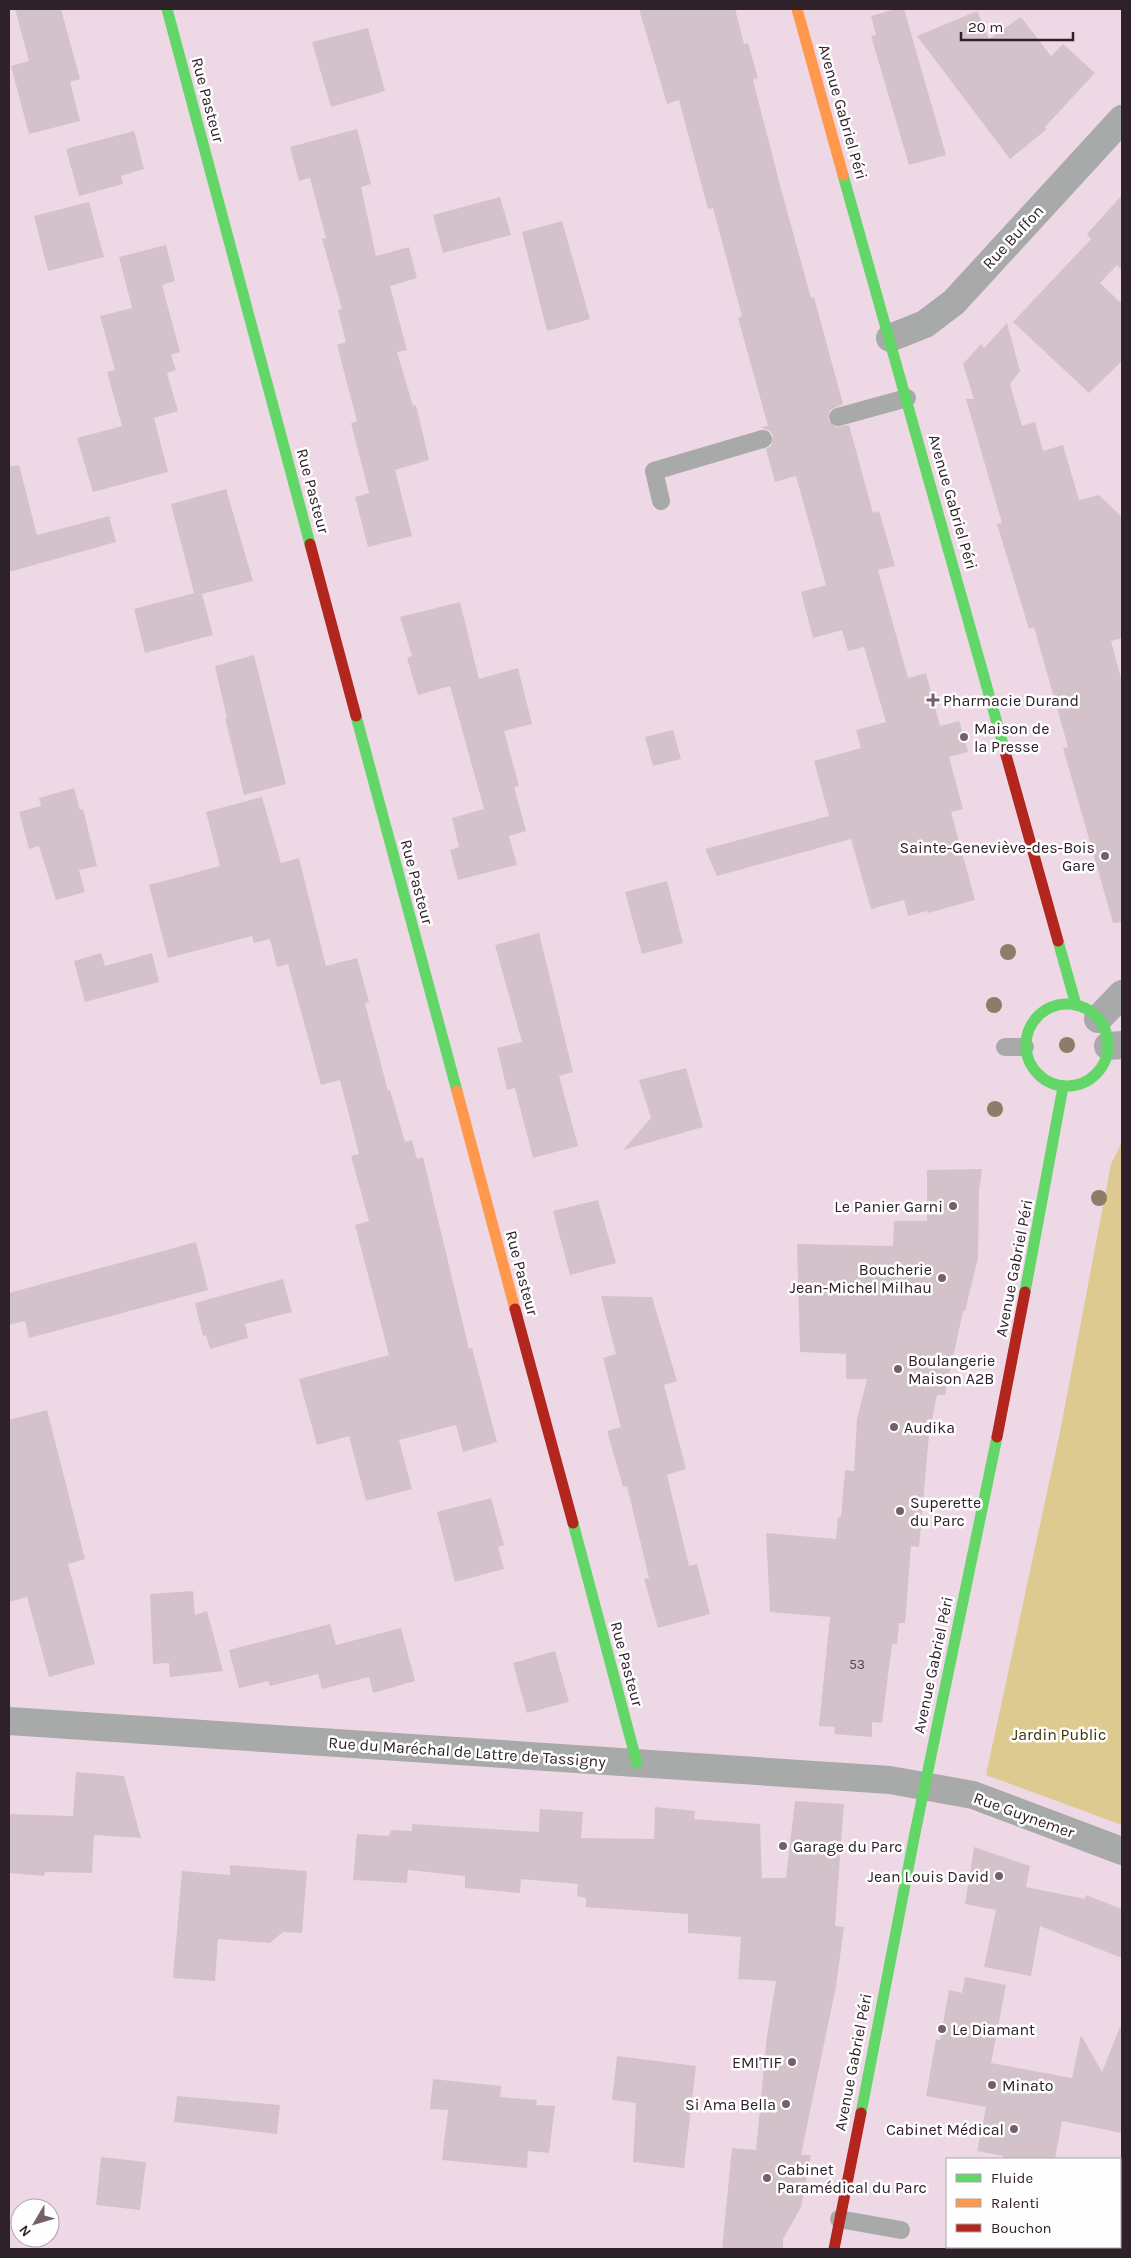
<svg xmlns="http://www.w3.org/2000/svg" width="1131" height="2258" font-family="Karla,sans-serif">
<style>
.green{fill:#dcca90}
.building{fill:#d4c2ca}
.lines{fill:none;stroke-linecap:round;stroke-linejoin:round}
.lane{stroke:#a8a9a9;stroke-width:18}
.street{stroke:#a8a9a9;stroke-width:28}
.fast{stroke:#63d668;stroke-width:11}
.slow{stroke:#ff974d;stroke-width:11}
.jam{stroke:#b3261e;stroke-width:11}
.tree{fill:#8b7d67}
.poi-dot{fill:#72616b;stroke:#fefefe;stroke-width:2}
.labels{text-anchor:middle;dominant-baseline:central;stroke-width:5;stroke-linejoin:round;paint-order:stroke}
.number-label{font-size:14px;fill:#594a52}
.street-label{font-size:16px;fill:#2f2129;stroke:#fefefe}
.poi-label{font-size:16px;fill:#2f2129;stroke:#fefefe;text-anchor:start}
.park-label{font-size:16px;fill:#3a3300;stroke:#fefefe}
</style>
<rect width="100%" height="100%" fill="#eed8e5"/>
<polygon class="green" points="1122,1142 1122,1825 986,1775 1060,1432 1111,1164"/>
<g class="building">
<polygon points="15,9 61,9 80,79 70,82 80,121 29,134 11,66 29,61"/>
<polygon points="639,9 735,9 744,44 748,43 758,78 753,80 781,189 811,298 814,297 843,404 830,410 828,420 836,427 849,425 873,513 879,511 895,566 878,570 908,678 926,673 940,726 959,721 964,737 968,752 949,757 963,809 951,812 975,900 928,913 927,911 908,916 904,900 871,909 851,839 717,876 705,849 829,816 814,761 861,748 856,730 886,722 864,647 848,651 842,630 813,638 801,592 826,585 811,530 796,476 775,482 766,449 771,446 773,436 770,431 760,427 768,426 738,318 742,316 713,208 708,209 679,100 667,104"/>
<polygon points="896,9 904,9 946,155 909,165 871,36 876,35 871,16"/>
<polygon points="977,11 989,39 1021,17 1051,56 1063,44 1095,73 1045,127 1047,129 1010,159 917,36"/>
<polygon points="368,28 385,91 331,107 312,42"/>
<polygon points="357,129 371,184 361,187 376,256 409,247 417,278 390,286 407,350 397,352 413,406 416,405 429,460 395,470 412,536 368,547 355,497 369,493 351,423 357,421 337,345 346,342 338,310 342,309 322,239 326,238 310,178 299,181 290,147"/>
<polygon points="134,131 144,169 121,176 123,184 79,196 66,149"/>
<polygon points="1122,195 1122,271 1117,265 1100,283 1122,304 1122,361 1089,393 1013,322 1091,239 1087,234"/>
<polygon points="500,197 511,235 443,253 433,215"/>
<polygon points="89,202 104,257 48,271 34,216"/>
<polygon points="562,221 590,319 547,331 522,232"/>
<polygon points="166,245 175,281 162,285 180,352 171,355 176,370 167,373 178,411 154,418 168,472 93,492 77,438 122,426 107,372 115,370 100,316 132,308 119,257"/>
<polygon points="1007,323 1020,371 1010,384 1022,426 1035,422 1043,451 1063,445 1079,500 1099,495 1122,517 1122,638 1111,641 1122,682 1122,922 1113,923 1063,748 1068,747 1034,627 1029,629 997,524 1002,523 966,399 974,399 963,364 981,344 984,348"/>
<polygon points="19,465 37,535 109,516 116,542 9,572 9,467"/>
<polygon points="226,489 253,581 202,594 213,635 145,653 134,609 194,593 171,504"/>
<polygon points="460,602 479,679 518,668 532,724 504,731 519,786 514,787 526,831 509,836 517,865 458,880 450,850 459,847 452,818 484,809 450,686 418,695 407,658 412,656 400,617"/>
<polygon points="254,655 286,784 244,795 225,718 227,718 215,666"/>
<polygon points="673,730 681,759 653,766 645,737"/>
<polygon points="74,788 80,810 83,809 97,866 79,870 85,892 56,900 39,846 29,849 19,812 41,806 39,798"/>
<polygon points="262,797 281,863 299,858 326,966 357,958 369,1002 365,1003 388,1091 390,1090 405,1142 412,1140 417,1159 423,1157 469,1349 472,1348 497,1442 463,1452 456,1425 399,1440 412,1489 366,1501 349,1436 317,1445 299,1379 389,1355 355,1225 369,1221 351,1156 359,1154 340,1080 321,1085 288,964 277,967 270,939 254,943 252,936 168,958 149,885 220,866 206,812"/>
<polygon points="667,881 683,943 642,954 625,892"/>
<polygon points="539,933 573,1072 559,1076 578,1146 533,1158 515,1088 507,1090 497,1048 522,1042 495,945"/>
<polygon points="101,953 105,966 152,953 159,982 85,1002 74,961"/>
<polygon points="686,1068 703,1127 623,1150 651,1118 639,1080"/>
<polygon points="982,1169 979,1191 978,1258 965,1311 963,1311 945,1395 937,1395 929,1435 919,1547 911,1546 905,1623 899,1623 897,1644 892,1644 882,1723 872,1722 872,1737 834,1734 835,1727 819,1726 830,1617 770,1612 766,1533 836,1539 838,1517 841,1517 845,1470 854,1471 857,1419 867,1379 846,1379 846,1354 800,1352 797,1244 893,1246 894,1221 927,1221 927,1170"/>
<polygon points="598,1200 616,1263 570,1275 553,1211"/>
<polygon points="196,1242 208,1290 29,1338 25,1321 9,1325 9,1293"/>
<polygon points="283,1279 292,1312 245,1324 248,1338 210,1349 206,1335 203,1336 195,1303"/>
<polygon points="601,1296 652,1297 677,1381 664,1385 686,1469 667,1475 689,1566 697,1564 710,1614 658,1628 644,1579 649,1578 627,1486 623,1487 607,1431 621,1427 603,1358 616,1354"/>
<polygon points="47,1410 85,1559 68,1564 95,1664 49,1677 27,1597 9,1602 9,1420"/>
<polygon points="491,1498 504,1545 498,1547 504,1569 455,1582 437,1512"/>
<polygon points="193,1591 195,1615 207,1611 223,1671 170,1677 169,1663 153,1664 150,1594"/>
<polygon points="330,1624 336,1645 401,1628 415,1681 373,1693 369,1677 322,1689 318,1674 270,1686 268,1681 239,1688 229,1650"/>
<polygon points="555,1651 569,1702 527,1713 513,1663"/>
<polygon points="76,1772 124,1776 141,1838 94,1835 92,1873 45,1872 44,1876 9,1873 9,1814 73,1816"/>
<polygon points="795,1801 844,1804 835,1926 844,1927 836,1986 801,2155 811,2155 801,2207 783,2239 783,2249 722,2249 732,2148 756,2150 767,2036 776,1981 738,1979 741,1937 688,1933 688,1914 586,1907 586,1898 577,1896 578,1884 521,1879 520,1893 465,1888 465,1876 408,1870 407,1883 353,1880 357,1834 389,1836 391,1830 412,1831 412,1824 539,1832 540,1809 583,1812 581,1838 654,1839 655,1807 695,1811 694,1819 760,1824 762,1878 786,1878"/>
<polygon points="974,1847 1030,1866 1026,1887 1085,1899 1086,1895 1122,1909 1122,1958 1040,1926 1031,1976 984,1967 996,1910 965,1904"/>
<polygon points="230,1865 307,1871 302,1933 283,1932 270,1943 218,1939 215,1981 173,1978 182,1871 230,1875"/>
<polygon points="965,1977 1006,1985 991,2063 1072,2078 1081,2035 1102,2072 1120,2027 1122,2027 1122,2133 1062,2121 1055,2159 1003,2159 1003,2156 977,2151 986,2107 926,2096 936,2039 940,2040 949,1990 962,1993"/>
<polygon points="617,2056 696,2066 684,2168 633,2162 636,2103 612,2100"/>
<polygon points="433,2079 501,2086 500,2097 537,2100 536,2105 555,2106 549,2153 528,2151 527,2168 442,2160 448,2110 430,2109"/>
<polygon points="177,2096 280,2105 277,2134 174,2122"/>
<polygon points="101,2157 146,2162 140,2210 96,2205"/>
</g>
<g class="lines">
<g class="lane">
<polyline points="838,417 907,398"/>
<polyline points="661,501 654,471 763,439"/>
<polyline points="1005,1047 1025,1047"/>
<polyline points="839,2219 901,2230"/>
</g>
<g class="street">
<polyline points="890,338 925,324 954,302 1122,119"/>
<polyline points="1098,1019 1122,994"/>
<polyline points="1108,1046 1122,1045"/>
<polyline points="9,1721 890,1780 973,1795 1122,1851"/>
</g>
<g class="fast">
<polyline points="167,9 310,544"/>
<polyline points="843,175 1004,748"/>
<polyline points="356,716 457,1091"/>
<polyline points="1058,941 1076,1005"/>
<circle cx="1067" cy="1045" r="41"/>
<polyline points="1025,1292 1063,1087"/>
<polyline points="573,1523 637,1763"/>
<polyline points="861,2113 915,1833 997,1437"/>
</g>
<g class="slow">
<polyline points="797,9 843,175"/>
<polyline points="457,1091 515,1309"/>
</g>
<g class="jam">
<polyline points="310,544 356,716"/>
<polyline points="1004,748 1058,941"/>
<polyline points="515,1309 573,1523"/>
<polyline points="997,1437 1025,1292"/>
<polyline points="834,2249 861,2113"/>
</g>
</g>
<g class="tree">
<circle cx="1008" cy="952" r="8"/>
<circle cx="994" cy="1005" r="8"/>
<circle cx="1067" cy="1045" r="8"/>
<circle cx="995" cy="1109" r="8"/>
<circle cx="1099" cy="1198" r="8"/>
</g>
<g class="poi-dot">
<path d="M930.5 692.5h5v5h5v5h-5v5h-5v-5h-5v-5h5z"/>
<circle cx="964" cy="737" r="5"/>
<circle cx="1105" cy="856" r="5"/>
<circle cx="953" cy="1206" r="5"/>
<circle cx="942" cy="1278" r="5"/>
<circle cx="898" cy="1369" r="5"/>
<circle cx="894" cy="1427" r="5"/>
<circle cx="900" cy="1511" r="5"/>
<circle cx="783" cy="1846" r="5"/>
<circle cx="999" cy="1876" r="5"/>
<circle cx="942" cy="2029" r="5"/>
<circle cx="792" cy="2062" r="5"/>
<circle cx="992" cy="2085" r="5"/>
<circle cx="786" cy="2104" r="5"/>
<circle cx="1014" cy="2129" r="5"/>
<circle cx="767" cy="2178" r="5"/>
</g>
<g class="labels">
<g class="number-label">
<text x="857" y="1664">53</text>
</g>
<g class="street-label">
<text transform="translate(208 100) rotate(75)">Rue Pasteur</text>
<text transform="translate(843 112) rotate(74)">Avenue Gabriel Péri</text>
<text transform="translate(1013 237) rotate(-47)">Rue Buffon</text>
<text transform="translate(313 491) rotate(75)">Rue Pasteur</text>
<text transform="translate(953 502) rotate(74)">Avenue Gabriel Péri</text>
<text transform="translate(417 882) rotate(75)">Rue Pasteur</text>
<text transform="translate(1014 1268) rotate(-79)">Avenue Gabriel Péri</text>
<text transform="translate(522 1273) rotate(75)">Rue Pasteur</text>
<text transform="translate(627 1664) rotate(75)">Rue Pasteur</text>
<text transform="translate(933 1665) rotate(-78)">Avenue Gabriel Péri</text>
<text transform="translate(467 1752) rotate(4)">Rue du Maréchal de Lattre de Tassigny</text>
<text transform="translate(1024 1815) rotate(20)">Rue Guynemer</text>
<text transform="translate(853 2062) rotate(-79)">Avenue Gabriel Péri</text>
</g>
<g class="poi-label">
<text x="943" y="700">Pharmacie Durand</text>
<text x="974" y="728">Maison de<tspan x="974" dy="18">la Presse</tspan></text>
<text x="1095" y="847" text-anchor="end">Sainte-Geneviève-des-Bois<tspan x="1095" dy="18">Gare</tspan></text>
<text x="943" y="1206" text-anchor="end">Le Panier Garni</text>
<text x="932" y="1269" text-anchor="end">Boucherie<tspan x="932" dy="18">Jean-Michel Milhau</tspan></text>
<text x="908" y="1360">Boulangerie<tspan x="908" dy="18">Maison A2B</tspan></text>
<text x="904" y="1427">Audika</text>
<text x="910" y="1502">Superette<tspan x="910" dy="18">du Parc</tspan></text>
<text x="793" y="1846">Garage du Parc</text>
<text x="989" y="1876" text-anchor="end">Jean Louis David</text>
<text x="952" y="2029">Le Diamant</text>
<text x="782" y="2062" text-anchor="end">EMI'TIF</text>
<text x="1002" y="2085">Minato</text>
<text x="776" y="2104" text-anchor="end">Si Ama Bella</text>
<text x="1004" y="2129" text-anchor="end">Cabinet Médical</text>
<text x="777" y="2169">Cabinet<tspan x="777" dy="18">Paramédical du Parc</tspan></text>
</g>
<g class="park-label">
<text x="1059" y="1734">Jardin Public</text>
</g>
</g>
<rect width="1131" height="2258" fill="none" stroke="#2f2129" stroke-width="20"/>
<rect x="946" y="2158" width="175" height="90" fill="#fefefe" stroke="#aba6a9"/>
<rect x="956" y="2174" width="25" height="8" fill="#63d668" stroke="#aba6a9"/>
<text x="991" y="2183" font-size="15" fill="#2f2129">Fluide</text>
<rect x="956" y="2199" width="25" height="8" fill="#ff974d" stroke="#aba6a9"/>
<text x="991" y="2208" font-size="15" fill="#2f2129">Ralenti</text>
<rect x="956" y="2224" width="25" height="8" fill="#b3261e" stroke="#aba6a9"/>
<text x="991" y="2233" font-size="15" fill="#2f2129">Bouchon</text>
<g transform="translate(35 2223) rotate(232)"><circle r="24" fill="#fefefe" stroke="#aba6a9"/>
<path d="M0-4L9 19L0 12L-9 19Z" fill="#72616b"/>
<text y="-8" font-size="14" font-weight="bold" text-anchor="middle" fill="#2f2129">N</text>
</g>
<path d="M961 32v8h112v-8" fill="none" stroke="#2f2129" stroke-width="2.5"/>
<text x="968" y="32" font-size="15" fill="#2f2129" stroke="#fefefe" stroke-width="4" paint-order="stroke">20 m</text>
</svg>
